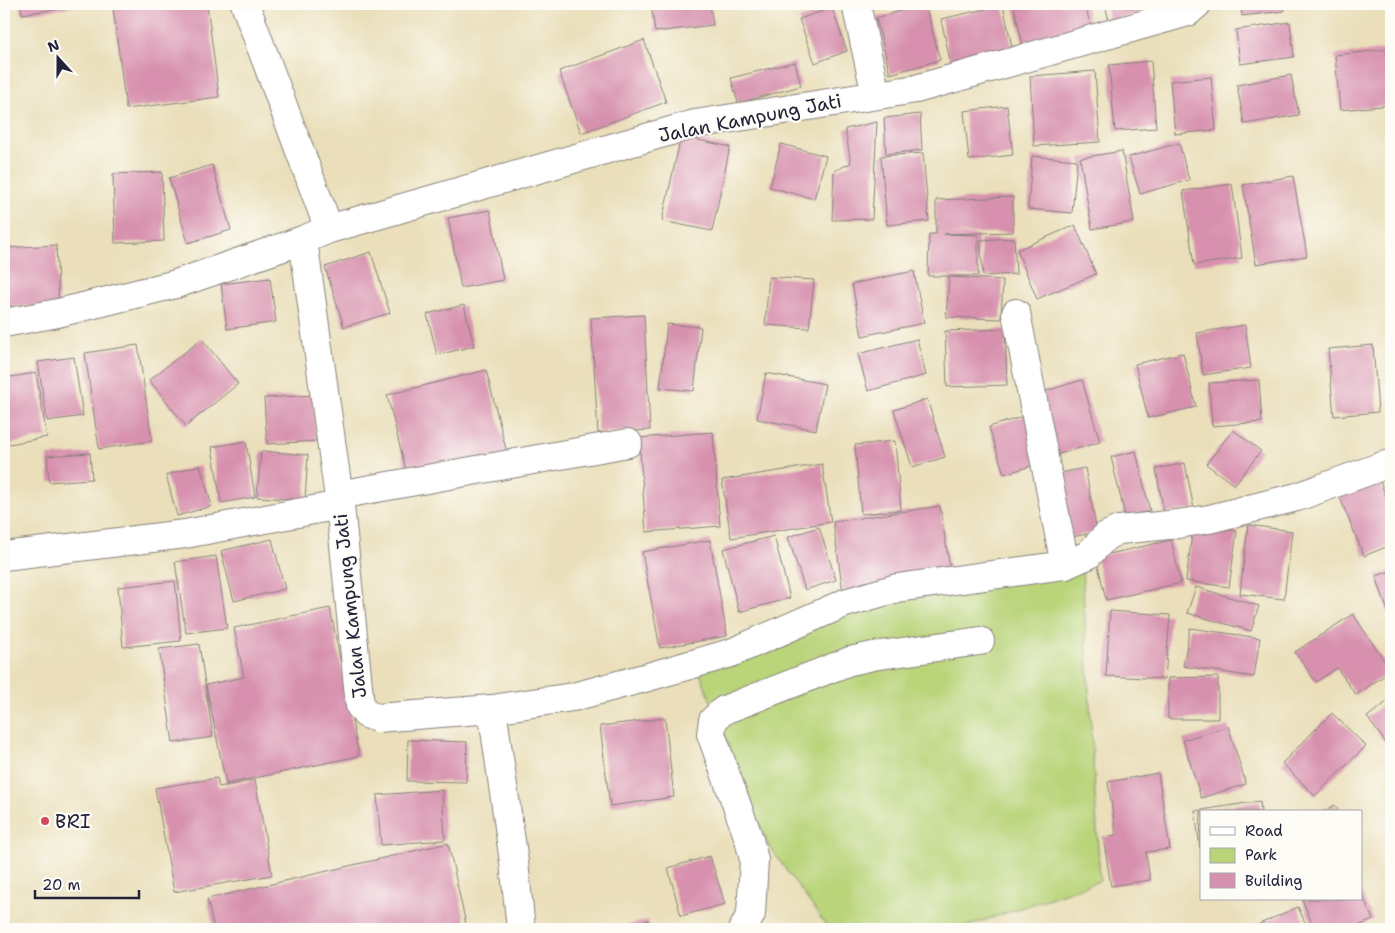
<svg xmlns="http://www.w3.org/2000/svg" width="1395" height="933" font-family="'Shantell Sans',sans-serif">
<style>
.green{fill:#bad47a;stroke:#6e7b5a}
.building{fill:#d790ad}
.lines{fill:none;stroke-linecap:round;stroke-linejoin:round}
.street-casing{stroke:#86807a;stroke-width:30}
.street{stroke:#fff;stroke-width:28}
.poi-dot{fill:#d1495b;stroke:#fdfcf7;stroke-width:2}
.labels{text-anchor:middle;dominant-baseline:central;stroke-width:4.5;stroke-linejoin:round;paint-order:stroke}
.street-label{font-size:19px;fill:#22223b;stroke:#fdfcf7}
.poi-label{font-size:19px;fill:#22223b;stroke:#fdfcf7;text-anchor:start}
</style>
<rect width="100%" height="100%" fill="#fdfcf7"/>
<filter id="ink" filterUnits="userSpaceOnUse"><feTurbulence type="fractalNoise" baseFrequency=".02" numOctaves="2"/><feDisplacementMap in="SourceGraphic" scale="10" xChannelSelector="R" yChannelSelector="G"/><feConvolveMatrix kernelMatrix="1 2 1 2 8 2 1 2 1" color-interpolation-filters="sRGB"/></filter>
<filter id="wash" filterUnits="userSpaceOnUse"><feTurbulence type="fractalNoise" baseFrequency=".0096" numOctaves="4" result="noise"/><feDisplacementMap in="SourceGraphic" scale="20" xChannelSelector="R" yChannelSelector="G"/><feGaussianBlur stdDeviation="1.12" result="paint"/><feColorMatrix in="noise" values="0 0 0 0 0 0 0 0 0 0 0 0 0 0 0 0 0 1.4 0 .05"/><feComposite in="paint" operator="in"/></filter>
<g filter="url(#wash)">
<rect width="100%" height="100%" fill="#eadfba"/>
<polygon class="green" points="1082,568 1100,881 959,929 829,929 768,845 699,671 859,608"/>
<g id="blocks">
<g class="building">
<polygon points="4,4 7,4 8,22 4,23"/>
<polygon points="20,4 88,4 88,5 22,14"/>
<polygon points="137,4 207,4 219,97 126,109 113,7"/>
<polygon points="651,4 710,4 713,25 655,32"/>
<polygon points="925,4 940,60 890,74 876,18"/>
<polygon points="936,4 947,4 936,7"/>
<polygon points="1027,4 1085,4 1092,32 1024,49 1014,7"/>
<polygon points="1105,4 1143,4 1145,11 1109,21"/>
<polygon points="1241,4 1283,4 1284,11 1242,16"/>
<polygon points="1329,4 1342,4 1330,7"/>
<polygon points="1003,5 1013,51 951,65 941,19"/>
<polygon points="832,8 847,51 815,63 799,19"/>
<polygon points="1290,22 1294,57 1240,64 1236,30"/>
<polygon points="644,40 666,102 581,133 559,71"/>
<polygon points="1391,49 1391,105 1340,110 1335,55"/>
<polygon points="1151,61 1156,128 1115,131 1109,65"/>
<polygon points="795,62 801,86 738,103 731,78"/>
<polygon points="1095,71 1100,142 1034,146 1030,76"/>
<polygon points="1291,75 1299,115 1244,124 1237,85"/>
<polygon points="1211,77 1216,130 1175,134 1170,81"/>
<polygon points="1007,106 1013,155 969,160 964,111"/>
<polygon points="920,114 922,150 886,154 884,118"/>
<polygon points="877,122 872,219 832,220 834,171 851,163 845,129"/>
<polygon points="681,136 730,147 712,231 662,221"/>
<polygon points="1179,143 1189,180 1140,194 1129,157"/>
<polygon points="781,144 826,156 814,199 770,187"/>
<polygon points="1122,151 1134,222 1092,229 1080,158"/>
<polygon points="923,153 929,221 887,225 881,156"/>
<polygon points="1032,156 1077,160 1072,213 1028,209"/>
<polygon points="212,165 231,230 188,243 169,178"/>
<polygon points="162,172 164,241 115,243 113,174"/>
<polygon points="1293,176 1307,256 1256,264 1243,185"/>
<polygon points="1232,184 1242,258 1194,265 1183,191"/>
<polygon points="1013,197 1013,232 944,234 978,235 978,276 928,276 929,234 936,234 936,200"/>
<polygon points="490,210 503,280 461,288 448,218"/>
<polygon points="1075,225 1096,274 1037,299 1017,250"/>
<polygon points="1014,238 1016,274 983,276 980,240"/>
<polygon points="56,245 59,305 4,307 4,248"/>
<polygon points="371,252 390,313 344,327 325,267"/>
<polygon points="914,271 924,323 862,336 852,284"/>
<polygon points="769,277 814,280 809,328 765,325"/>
<polygon points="949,277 1003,280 1001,319 946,317"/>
<polygon points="270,278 276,322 227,329 221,284"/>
<polygon points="464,305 474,346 437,355 427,314"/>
<polygon points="644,315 650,430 598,433 591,318"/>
<polygon points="667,324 701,327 694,391 660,388"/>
<polygon points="1245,325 1251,368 1203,375 1197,333"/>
<polygon points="1005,329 1007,385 947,387 945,331"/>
<polygon points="202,339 238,384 186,426 149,380"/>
<polygon points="917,339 926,375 868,391 858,354"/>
<polygon points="138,345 152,441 99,449 85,353"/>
<polygon points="1373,345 1378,412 1334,416 1328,349"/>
<polygon points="1183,353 1196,407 1148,418 1135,364"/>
<polygon points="74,357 83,416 47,421 38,362"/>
<polygon points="486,370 508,457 409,482 387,395"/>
<polygon points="36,373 47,437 4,445 4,378"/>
<polygon points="766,373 825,384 816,430 757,419"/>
<polygon points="1082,380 1100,442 1056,455 1039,393"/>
<polygon points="1259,380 1262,422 1212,426 1209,383"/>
<polygon points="313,395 316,441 267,444 264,398"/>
<polygon points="927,399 945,457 912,467 894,410"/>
<polygon points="1028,415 1042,463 1004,474 989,427"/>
<polygon points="1233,430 1261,451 1234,485 1206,464"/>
<polygon points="713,432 720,526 646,532 639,438"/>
<polygon points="246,441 255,497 221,503 212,447"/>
<polygon points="895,441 901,510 861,514 855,445"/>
<polygon points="261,451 308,455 305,500 257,497"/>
<polygon points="1136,451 1150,511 1125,516 1111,457"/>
<polygon points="90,453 92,479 49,482 47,456"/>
<polygon points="1185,463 1194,509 1164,514 1156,469"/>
<polygon points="822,464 831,522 731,538 722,480"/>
<polygon points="200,465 212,506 177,516 166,475"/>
<polygon points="1085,468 1097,532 1072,537 1060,473"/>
<polygon points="1378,476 1391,509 1391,545 1364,556 1338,493"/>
<polygon points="940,506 951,576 843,592 833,522"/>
<polygon points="1248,525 1292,531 1284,599 1240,594"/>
<polygon points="1193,526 1237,531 1229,587 1186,581"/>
<polygon points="819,527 836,580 805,590 788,537"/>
<polygon points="774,536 790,598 739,612 723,549"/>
<polygon points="272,539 285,589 234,601 221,551"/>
<polygon points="710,540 727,636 660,648 642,552"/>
<polygon points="1171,540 1181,583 1106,600 1096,557"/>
<polygon points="216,556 227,628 186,633 175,562"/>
<polygon points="1391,571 1391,621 1376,576"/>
<polygon points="175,581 181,641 123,647 118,587"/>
<polygon points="1196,587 1259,606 1251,631 1187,613"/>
<polygon points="330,608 359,756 226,784 206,685 244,677 234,628"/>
<polygon points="1110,611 1170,615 1165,679 1106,676"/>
<polygon points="1353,614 1391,671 1356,695 1337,668 1316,682 1295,652"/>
<polygon points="1190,628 1260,638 1254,677 1183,666"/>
<polygon points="199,644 213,737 173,743 159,649"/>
<polygon points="1218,677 1218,719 1168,719 1168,678"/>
<polygon points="1391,699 1391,748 1390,749 1367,717"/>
<polygon points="1332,713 1366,746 1315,796 1282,763"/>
<polygon points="665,718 674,797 610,806 600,726"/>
<polygon points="1228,726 1246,784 1201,798 1183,740"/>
<polygon points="408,740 467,742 466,782 407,781"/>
<polygon points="1158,773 1170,849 1146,852 1150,880 1111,886 1103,837 1116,835 1108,782"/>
<polygon points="217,778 219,787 255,780 272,875 174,892 155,788"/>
<polygon points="442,790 445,840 381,845 377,795"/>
<polygon points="1260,801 1261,812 1201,812 1200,848 1195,811"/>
<polygon points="1335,805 1339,812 1322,812"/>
<polygon points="448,843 467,929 214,929 207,899"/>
<polygon points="710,856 725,904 681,916 668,868"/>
<polygon points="1361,891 1373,920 1351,929 1314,929 1302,899 1361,899"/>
<polygon points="1298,907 1308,929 1259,929 1257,925"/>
<polygon points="648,920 650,929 613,929"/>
</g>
</g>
</g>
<g filter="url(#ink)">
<use href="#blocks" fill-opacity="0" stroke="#86807a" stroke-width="1"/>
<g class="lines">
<defs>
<g id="street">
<polyline points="245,4 329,229"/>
<polyline points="856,4 876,95"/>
<polyline points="303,240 340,505 360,706 366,714 377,718 492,709 514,862 521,929"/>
<polyline points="1016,313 1065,565"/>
<polyline points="4,323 58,313 176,284 303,240 329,229 695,124 916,89 1188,12 1197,4"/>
<polyline points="338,495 628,443"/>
<polyline points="4,556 185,534 340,505"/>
<polyline points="492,709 573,697 648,677 731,653 845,603 897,588 1065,565 1088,555 1106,536 1119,530 1178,524 1209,519 1297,497 1385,465"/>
<polyline points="743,929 751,914 754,860 749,839 711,734 713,720 724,710 850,661 873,656 980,641"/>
</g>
</defs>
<use href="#street" class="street-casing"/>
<use href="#street" class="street"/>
</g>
</g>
<circle class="poi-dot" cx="45" cy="821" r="5"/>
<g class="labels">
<g class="street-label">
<text transform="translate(750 118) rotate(-11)">Jalan Kampung Jati</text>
<text transform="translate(350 606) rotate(-96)">Jalan Kampung Jati</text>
</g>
<g class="poi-label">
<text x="55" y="821">BRI</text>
</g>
</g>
<rect width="1395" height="933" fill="none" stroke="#fdfcf7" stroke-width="20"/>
<rect x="1200" y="810" width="162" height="90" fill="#fdfcf7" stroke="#a5a5ac"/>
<rect x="1210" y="827" width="25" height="8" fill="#ffffff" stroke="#a5a5ac"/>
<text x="1245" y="836" font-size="15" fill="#22223b">Road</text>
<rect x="1210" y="848" width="25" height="15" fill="#bad47a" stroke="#a5a5ac"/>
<text x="1245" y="860" font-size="15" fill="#22223b">Park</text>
<rect x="1210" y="873" width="25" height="15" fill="#d790ad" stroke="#a5a5ac"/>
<text x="1245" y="886" font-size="15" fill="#22223b">Building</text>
<g transform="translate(58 58) rotate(339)" stroke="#fdfcf7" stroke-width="4" paint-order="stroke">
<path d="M0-4L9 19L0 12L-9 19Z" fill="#22223b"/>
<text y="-8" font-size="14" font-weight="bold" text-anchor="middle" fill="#22223b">N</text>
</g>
<path d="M35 890v8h104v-8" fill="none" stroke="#22223b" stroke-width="2.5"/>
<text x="42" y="890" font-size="15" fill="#22223b" stroke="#fdfcf7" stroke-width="4" paint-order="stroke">20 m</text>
</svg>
